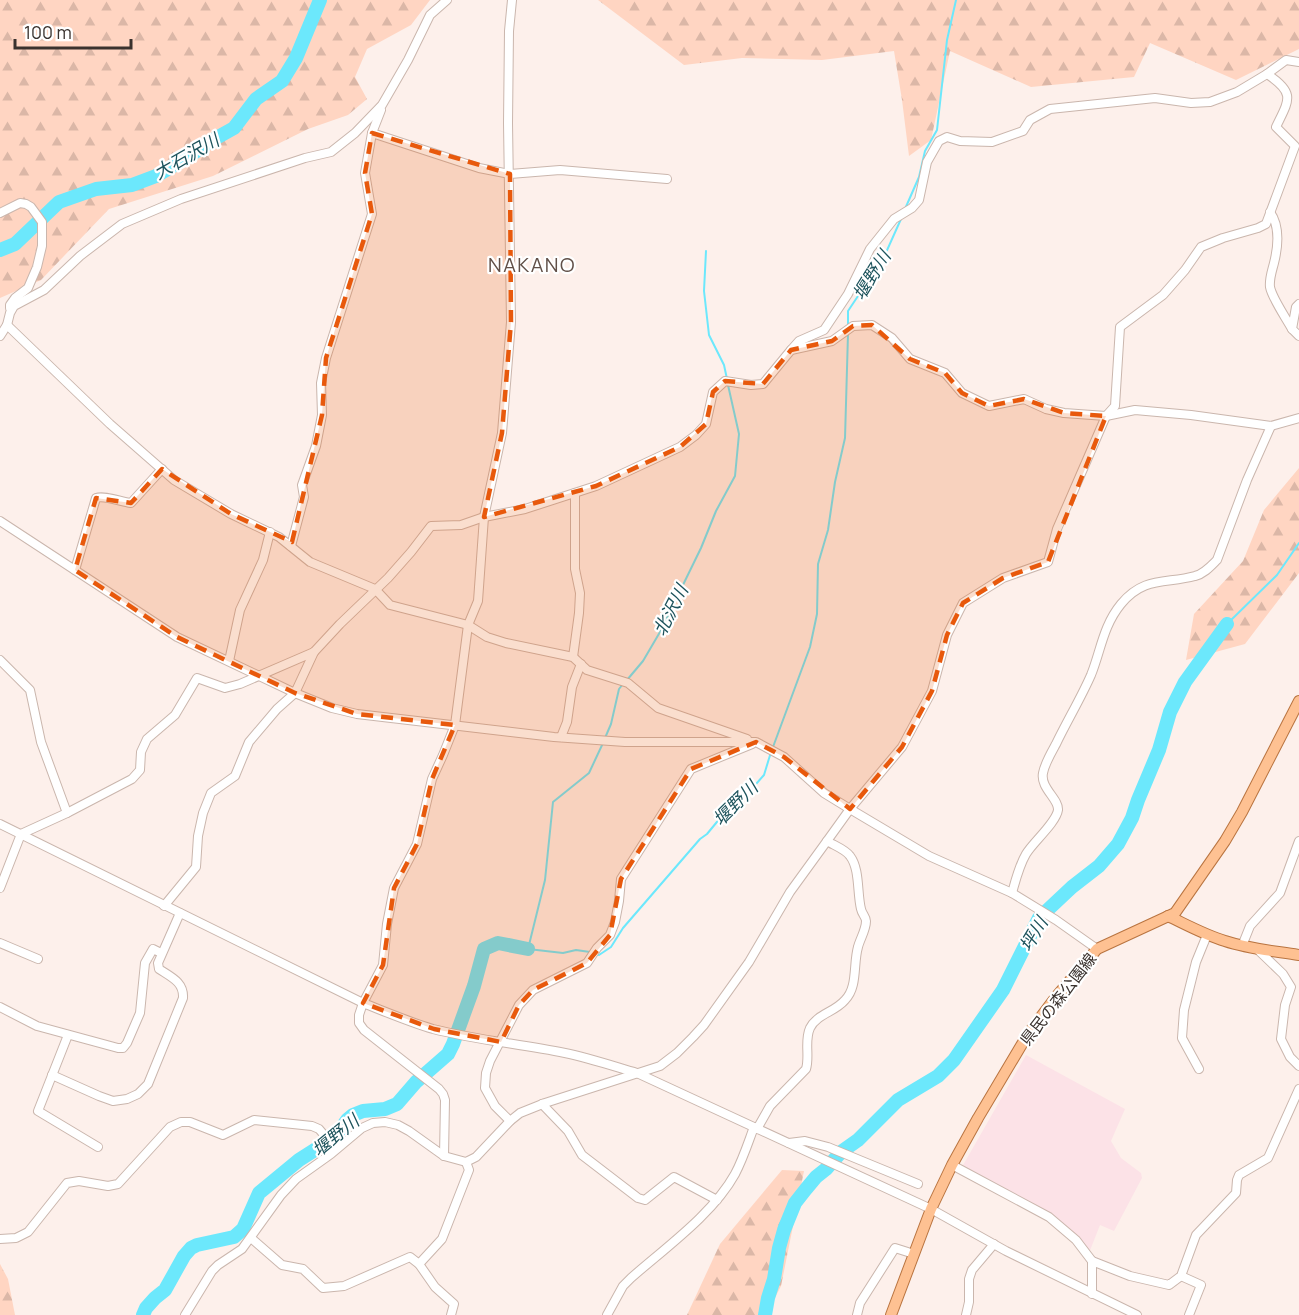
<svg xmlns="http://www.w3.org/2000/svg" width="1299" height="1315" font-family="Manrope,'Noto Sans JP',sans-serif">
<style>
.education{fill:#fce2e7}
.forest{fill:url(#forest-firs)}
.lines{fill:none;stroke-linecap:round;stroke-linejoin:round}
.stream{stroke:#6ce8fc;stroke-width:2}
.river{stroke:#6ce8fc;stroke-width:14}
.minor-casing{stroke:#cab6ad;stroke-width:10}
.major-casing{stroke:#b97440;stroke-width:12}
.minor{stroke:#fff;stroke-width:8}
.major{stroke:#fec192;stroke-width:10}
.marked{fill:#e8590c;fill-opacity:0.2;stroke:#e8590c;stroke-width:4.5;stroke-dasharray:12 8;stroke-linejoin:round}
.labels{text-anchor:middle;dominant-baseline:central;stroke-width:4.5;stroke-linejoin:round;paint-order:stroke}
.street-label{font-size:16px;fill:#3a322e;stroke:#fff}
.water-label{font-size:18px;font-style:italic;fill:#1d535c;stroke:#fff}
.quarter-label{font-size:20px;letter-spacing:1.5px;fill:#615048;stroke:#fff}
</style>
<defs>
<pattern id="forest-firs" width="22" height="20" patternUnits="userSpaceOnUse" patternTransform="scale(1.5)"><rect width="22" height="20" fill="#ffd5c2"/><path d="M5 1l3.5 6h-7zM16 11l3.5 6h-7z" fill="#dbb7a7"/></pattern>
</defs>
<rect width="100%" height="100%" fill="#fdf0eb"/>
<polygon class="education" points="1026,1055 1125,1109 1111,1141 1121,1158 1141,1173 1142,1178 1114,1231 1100,1225 1089,1253 1074,1233 962,1167"/>
<g class="forest">
<polygon points="0,0 430,0 411,25 367,49 355,77 367,99 348,115 308,129 213,176 109,209 41,280 0,298"/>
<polygon points="598,0 1299,0 1299,49 1236,80 1150,43 1134,77 1031,87 950,51 931,140 909,156 902,100 894,51 822,60 742,58 684,65"/>
<polygon points="1299,468 1299,573 1245,644 1186,660 1194,614 1243,561 1264,510"/>
<polygon points="782,1170 804,1171 781,1286 766,1315 687,1315 720,1244"/>
<polygon points="0,1264 8,1279 15,1315 0,1315"/>
</g>
<g class="lines">
<g class="stream">
<polyline points="905,209 919,177 925,151 937,130 947,40 956,0"/>
<polyline points="706,251 704,291 709,335 724,365 727,379"/>
<polyline points="848,325 848,311 884,257 901,219"/>
<polyline points="1227,624 1277,575 1299,543"/>
<polyline points="627,680 643,661 660,632 701,548 716,511 735,476 739,434 728,385"/>
<polyline points="605,738 611,724 619,689 623,684"/>
<polyline points="773,747 810,647 817,614 818,564 828,530 835,482 845,438 848,334"/>
<polyline points="590,952 576,950 563,953 528,949 545,880 553,802 589,773 603,743"/>
<polyline points="595,954 599,955 611,947 623,928 700,839 707,834 721,817 749,792 764,775 771,752"/>
</g>
<g class="river">
<polyline points="0,250 15,244 59,202 96,189 132,185 156,176 188,157 209,142 234,128 256,99 282,81 296,58 320,0"/>
<polyline points="143,1315 146,1308 155,1298 165,1290 184,1256 191,1248 197,1245 234,1237 243,1229 259,1193 299,1160 335,1137 347,1120 353,1115 363,1111 385,1109 397,1104 416,1082 448,1054 453,1044 474,986 484,949 498,943 528,949"/>
<polyline points="765,1315 768,1298 774,1279 779,1248 784,1230 795,1203 806,1189 816,1177 826,1169 841,1152 858,1140 898,1100 938,1076 954,1060 1003,990 1039,918 1072,887 1099,866 1118,844 1132,818 1138,800 1159,750 1170,712 1185,682 1227,624"/>
</g>
<defs>
<g id="minor">
<polyline points="381,110 372,133 479,168 510,174 560,170 667,179"/>
<path d="M 1270,212 C 1280,226 1278,247 1274,263 C 1272,271 1269,279 1270,287 C 1272,298 1286,318 1292,329"/>
<polyline points="0,213 20,203 26,204 31,207 42,222 42,246 37,267 28,288 15,298 10,305 10,308"/>
<polyline points="1299,304 1296,307 1292,329 1299,336"/>
<polyline points="7,325 110,424 174,480 231,514 279,537 310,562 375,589 390,605 468,625 487,637 506,643 573,657 587,670 628,683 658,708 747,739"/>
<polyline points="0,336 7,325 10,313 14,306 44,290 80,256 122,224 181,199 305,158 331,152 355,133 382,105 408,60 430,15 447,0"/>
<polyline points="791,350 799,341 824,330 848,294 870,249 894,219 912,208 919,200 927,162 939,141 947,137 960,141 992,142 1023,131 1030,120 1050,109 1155,98 1191,103 1210,102 1237,92 1267,74"/>
<polyline points="0,521 177,637 295,693 332,708 357,714 554,737 625,742 756,742 784,757 824,793 850,809 929,856 1012,893 1056,920 1097,949"/>
<polyline points="291,546 304,497 302,485 316,446 322,415 321,383 326,358 372,214 365,173 372,133"/>
<path d="M 75,570 L 96,498 C 105,495 121,502 131,503 L 162,469"/>
<polyline points="573,657 579,613 580,593 575,569 575,493"/>
<polyline points="0,660 30,690 41,742 67,813"/>
<polyline points="229,661 240,610 263,560 270,532"/>
<polyline points="561,737 567,722 572,687 581,664"/>
<path d="M 0,824 L 363,1003 C 386,1012 409,1022 433,1029 C 476,1040 521,1044 565,1053 C 589,1058 613,1066 637,1073 L 931,1209 L 1006,1251 L 1137,1315"/>
<polyline points="0,888 21,834 67,813 132,779 140,770 141,752 147,739 175,715 197,678 225,688 240,684 314,652 340,624 388,578 411,552 431,526 461,525 484,517 525,509 596,486 680,447 696,435 706,424 713,392 725,381 751,385 763,384 791,350 832,341 853,326 872,325 892,338 910,359 945,373 962,393 989,406 1024,399 1046,409 1064,413 1106,416 1135,410 1191,415 1271,426 1299,418"/>
<path d="M 1012,893 C 1016,879 1019,866 1026,854 C 1033,842 1056,823 1058,810 C 1059,799 1040,788 1043,773 C 1045,763 1051,753 1056,744 C 1067,721 1081,698 1091,675 C 1101,650 1103,626 1121,604 C 1144,576 1166,584 1195,576 C 1204,574 1211,566 1217,560 L 1247,480 L 1271,426"/>
<polyline points="164,906 196,867 198,836 203,813 211,793 235,776 249,742 277,709 295,693 314,652"/>
<polyline points="0,943 38,959"/>
<polyline points="1242,946 1250,926 1280,893 1299,841"/>
<polyline points="1257,949 1283,974 1291,987 1285,1005 1281,1039 1290,1057 1299,1066"/>
<polyline points="0,1007 37,1026 118,1048 123,1048 127,1043 140,1013 145,963 153,949 161,953"/>
<polyline points="68,1035 38,1111 98,1147"/>
<polyline points="1199,1069 1182,1038 1184,1010 1196,962 1207,935"/>
<path d="M 52,1075 L 99,1096 L 113,1101 L 127,1099 L 138,1094 L 148,1084 L 183,998 C 184,982 171,977 159,969 L 158,963 L 180,913"/>
<polyline points="542,1104 568,1131 582,1155 638,1198 645,1200 674,1177 717,1200"/>
<polyline points="510,1121 495,1106 485,1088 486,1073 490,1061 519,1005 533,990 587,963 597,948 610,935 615,922 619,901 621,879 691,769 752,744"/>
<path d="M 757,1129 L 770,1106 L 806,1069 C 810,1056 804,1041 810,1028 C 817,1014 835,1012 845,1000 C 858,987 853,964 858,947 C 860,939 866,930 866,921 C 866,917 862,914 861,909 C 857,893 860,869 850,856 C 845,849 833,845 827,841"/>
<polyline points="789,1143 805,1141 828,1147 918,1184"/>
<polyline points="444,1156 445,1100 443,1094 439,1089 364,1030 359,1023 359,1015 363,1003 383,965 387,924 394,888 417,844 432,779 443,755 455,725 468,625 478,601 484,517 502,433 511,322 508,123 509,31 512,0"/>
<polyline points="952,1165 1049,1217 1076,1240 1092,1261 1092,1294"/>
<polyline points="251,1238 282,1265 303,1269 323,1288 344,1286 410,1257 419,1264 442,1239 469,1170 466,1162"/>
<polyline points="0,1239 16,1238 28,1232 67,1183 79,1181 108,1186 118,1184 170,1127 181,1122 190,1122 223,1135 254,1120 312,1126 319,1129 336,1149"/>
<polyline points="1092,1261 1130,1276 1169,1285 1181,1276 1196,1235 1236,1193 1237,1180 1239,1175 1268,1158 1299,1089"/>
<polyline points="419,1264 435,1287 454,1304 451,1315"/>
<polyline points="1181,1276 1201,1285 1189,1315"/>
<path d="M 185,1315 L 212,1271 L 218,1265 L 242,1249 L 281,1195 L 296,1179 L 331,1154 L 362,1128 L 373,1123 L 385,1122 L 398,1125 L 409,1131 L 444,1156 L 466,1162 L 476,1157 L 510,1121 L 520,1113 L 545,1103 L 660,1066 L 677,1053 L 693,1037 L 704,1025 L 749,962 L 790,892 L 827,841 L 850,809 L 902,747 L 932,691 L 947,635 L 963,603 L 1003,578 L 1048,562 L 1057,529 L 1106,416 L 1115,406 L 1120,327 L 1163,295 L 1185,270 L 1201,247 L 1223,238 L 1258,228 L 1266,224 L 1295,146 L 1276,127 C 1289,100 1296,93 1267,74 L 1286,60 L 1299,62"/>
<path d="M 607,1315 L 623,1286 L 631,1278 C 665,1248 713,1214 735,1174 C 743,1159 748,1143 754,1127"/>
<polyline points="857,1315 860,1303 895,1248 914,1254"/>
<polyline points="966,1315 969,1302 969,1279 972,1270 994,1244"/>
</g>
<g id="major">
<path d="M 1168,916 C 1187,925 1205,935 1225,941 C 1249,949 1274,951 1299,955"/>
<polyline points="891,1315 931,1209 952,1165 978,1118 1028,1034 1055,998 1097,949 1175,913 1225,841 1242,812 1299,701"/>
</g>
</defs>
<use href="#minor" class="minor-casing"/>
<use href="#major" class="major-casing"/>
<use href="#minor" class="minor"/>
<use href="#major" class="major"/>
</g>
<path class="marked" d="M 372,133 L 510,174 L 511,322 L 502,433 L 484,517 L 596,486 L 680,447 L 706,424 L 713,392 L 725,381 L 763,384 L 791,350 L 832,341 L 853,326 L 872,325 L 910,359 L 945,373 L 962,393 L 989,406 L 1024,399 L 1064,413 L 1106,416 L 1048,562 L 1003,578 L 963,603 L 947,635 L 932,691 L 902,747 L 850,809 L 784,757 L 756,742 L 691,769 L 621,879 L 610,935 L 587,963 L 533,990 L 519,1005 L 501,1042 L 434,1029 L 363,1003 L 383,965 L 394,888 L 417,844 L 432,779 L 455,725 L 357,714 L 295,693 L 177,637 L 75,570 L 96,498 L 131,503 L 162,469 L 231,514 L 292,542 L 322,415 L 326,358 L 372,214 L 365,173 Z"/>
<g class="labels">
<g class="street-label">
<text transform="translate(1058 999) rotate(-52)">県民の森公園線</text>
</g>
<g class="water-label">
<text transform="translate(186 156) rotate(-30)">大石沢川</text>
<text transform="translate(871 275) rotate(-58)">堰野川</text>
<text transform="translate(670 610) rotate(-63)">北沢川</text>
<text transform="translate(735 803) rotate(-45)">堰野川</text>
<text transform="translate(1033 934) rotate(-59)">坪川</text>
<text transform="translate(335 1135) rotate(-39)">堰野川</text>
</g>
<g class="quarter-label">
<text x="532" y="264">NAKANO</text>
</g>
</g>
<path d="M15 39v9h116v-9" fill="none" stroke="#3a322e" stroke-width="3"/>
<text x="24" y="39" font-size="18" fill="#3a322e" stroke="#ffffff" stroke-width="4.5" paint-order="stroke">100 m</text>
</svg>
